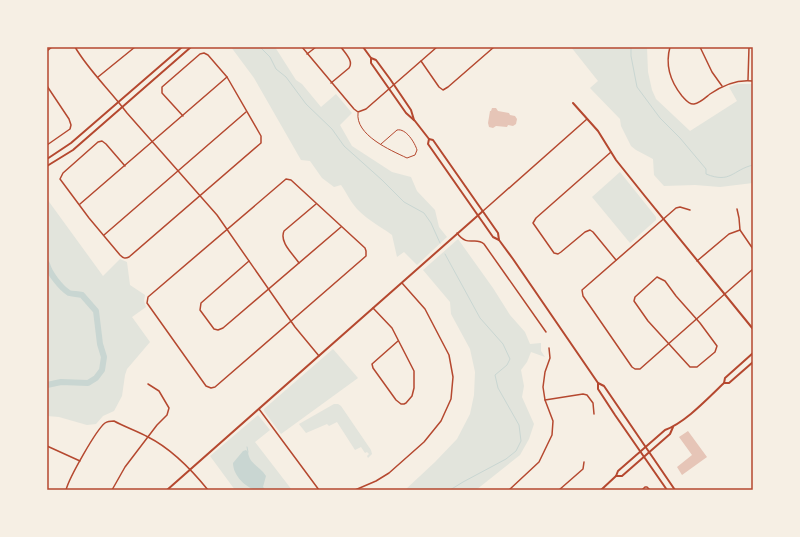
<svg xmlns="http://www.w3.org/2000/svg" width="800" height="537" font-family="Karla,sans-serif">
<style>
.green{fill:#e2e4dc}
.water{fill:#c9d6d2}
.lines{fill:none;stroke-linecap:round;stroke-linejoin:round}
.stream{stroke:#c9d6d2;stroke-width:1}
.river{stroke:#c9d6d2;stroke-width:6}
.building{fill:#e6c5b7}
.service{stroke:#b5482f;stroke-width:1}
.minor{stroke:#b5482f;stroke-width:1.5}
.tertiary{stroke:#b5482f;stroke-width:2}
.secondary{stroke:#b5482f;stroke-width:2}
.neatline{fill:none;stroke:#b5482f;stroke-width:1.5}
</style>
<rect width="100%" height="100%" fill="#f6efe4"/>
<g class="green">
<path d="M 231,47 L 275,47 L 296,80 L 302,84 L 321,107 L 336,94 L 352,113 L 340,125 L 352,146 L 392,172 L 411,177 L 417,191 L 435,210 L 439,227 L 447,237 L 417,265 L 404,252 L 397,257 L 392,235 C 380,226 362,217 353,204 C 348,197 346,192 341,185 L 334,187 L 322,178 L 310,161 L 301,160 L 254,78 Z"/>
<polygon points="571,47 647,47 648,72 652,90 656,99 690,131 737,101 729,87 737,84 753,84 753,183 720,187 695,185 664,186 654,175 653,159 636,150 631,146 621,126 620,119 590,88 598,81"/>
<polygon points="620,172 656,217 656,220 630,243 592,197"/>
<polygon points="47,199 103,276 120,259 127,262 130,285 145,295 144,301 146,307 132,317 150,342 127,369 125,375 122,396 114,411 103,416 96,424 87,425 59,417 47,416"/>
<polygon points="458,239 493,288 510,315 525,332 530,344 541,343 541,351 545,357 531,352 527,362 521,370 524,386 522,397 534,424 529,439 520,455 476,490 405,490 435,462 457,439 470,414 474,395 475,372 470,349 451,314 450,302 423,270"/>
<polygon points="333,349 358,378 281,434 264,411 264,409"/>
<polygon points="334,404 338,404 341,406 371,450 372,454 368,458 367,456 369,454 367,452 365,453 361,447 355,450 337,422 329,426 327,424 306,433 299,424"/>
<polygon points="258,415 270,430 255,442 292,490 235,490 210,456"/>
</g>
<path class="water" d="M 246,450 L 248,452 C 249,464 260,466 266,476 L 263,487 L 266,490 C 262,490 257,491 253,489 C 243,485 233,474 233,463 L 243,451 Z"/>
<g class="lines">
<g class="stream">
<polyline points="260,47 270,57 276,69 286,77 306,104 332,129 344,146 382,180 404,202 424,213 431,223 440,243"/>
<path d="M 631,47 L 631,56 L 637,87 L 660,118 L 680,138 L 706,169 L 706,174 C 731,184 732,170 753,165"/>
<polyline points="445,254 480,318 503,344 510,359 507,365 495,375 498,388 519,425 521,441 516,451 506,459 463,482 450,490"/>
<polyline points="247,447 248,452"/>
</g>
<path class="river" d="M 47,264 C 49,273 61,288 69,293 C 72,294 78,294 82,295 L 96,311 L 100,344 L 104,357 L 102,370 L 96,378 L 88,383 L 61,382 L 47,385"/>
</g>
<g class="building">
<polygon points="492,108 496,108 498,111 509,113 510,115 515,116 517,119 516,124 513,126 508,125 507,127 496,126 493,128 489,127 488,123 490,111 491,111"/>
<polygon points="688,431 707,457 682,475 677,467 692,455 679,437"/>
</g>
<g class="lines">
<path class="service" d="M 358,113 C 355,135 390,150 407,158 L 415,155 L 417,150 C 415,143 406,128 397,130 L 381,144"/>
<g class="minor">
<path d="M 75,47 C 89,71 110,90 127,113 L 217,215 L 295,327 L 319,356"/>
<polyline points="302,47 354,109 358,112 366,109 437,47"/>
<path d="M 670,47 C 665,65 670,81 682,96 C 685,99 689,105 694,104 C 700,103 705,98 710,94 C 723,85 737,79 753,81"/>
<polyline points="700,47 712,72 722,86"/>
<polyline points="47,51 52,47"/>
<polyline points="307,54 316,47"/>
<polyline points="421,61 439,87 443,90 448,87 494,47"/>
<polyline points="98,77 135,47"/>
<polyline points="748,80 749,47"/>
<path d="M 331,83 L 349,68 C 354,61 345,53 341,47"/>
<polyline points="47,86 69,119 71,125 70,129 47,145"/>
<polyline points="611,152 536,218 533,223 554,253 558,254 561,252 585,232 590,230 593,232 616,260"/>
<path d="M 125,166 L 106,144 L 102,141 L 98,142 L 63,173 L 60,179 L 89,218 L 120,255 C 123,258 125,259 129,257 L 261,143 L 261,136 L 227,77 L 208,55 L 204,53 L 200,54 L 162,87 L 162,93 L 183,116"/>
<polygon points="286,179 291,180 365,248 366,251 366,256 215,387 211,388 206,386 147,303 148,297"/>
<polyline points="80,204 227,77"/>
<polyline points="737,209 739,218 740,230 753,249"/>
<polyline points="690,210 680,207 676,208 582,290 583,296 632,367 635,369 640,369 753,269"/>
<polyline points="483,211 587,119"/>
<path d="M 457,233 C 468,248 475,236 484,244 L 546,332"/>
<polyline points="104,235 246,112"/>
<polyline points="249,261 201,303 200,310 214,329 218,330 223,328 341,227"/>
<polyline points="697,261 729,234 740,230"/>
<path d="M 299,263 C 293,254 279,242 284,231 L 316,204"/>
<polygon points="657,277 665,281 676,296 700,323 717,346 715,352 697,367 690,367 648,321 634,301 635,297"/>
<polyline points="373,308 392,328 414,371 414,388 412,396 406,403 404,404 401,404 396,400 373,368 372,364 398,341"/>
<polyline points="545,400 583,394 587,395 593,403 594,414"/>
<polyline points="259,409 319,490"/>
<polyline points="47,446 80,461"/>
<path d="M 66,490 C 69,478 96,430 105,423 C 108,421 111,421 114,421 C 125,427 137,431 148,437 C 172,449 191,469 208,490"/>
<polyline points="112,490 125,467 157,425 167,415 169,408 159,391 148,384"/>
<polyline points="355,490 376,481 389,473 424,442 441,421 451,399 453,377 449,355 425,309 402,283"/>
<polyline points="509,490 539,462 552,435 553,421 545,400 543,387 545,372 550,358 549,348"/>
<polyline points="559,490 583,469 584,462"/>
<polyline points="642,490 645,487 647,487 650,490"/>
</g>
<g class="tertiary">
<polyline points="573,103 598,131 616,160 644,195 753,329"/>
<polyline points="167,490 483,211"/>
</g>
<g class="secondary">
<polyline points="363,47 371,58 376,60 390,79 411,110 414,120"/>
<polyline points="371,58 371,63 406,113 415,121 429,139 433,140 498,233 499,240"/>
<polyline points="429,139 428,144 493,237 499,240 513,259 598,383 604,386 675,490"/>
<polyline points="47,159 71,143 182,47"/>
<polyline points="47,166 73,150 191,47"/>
<polyline points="598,383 598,389 615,415 667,490"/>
<polyline points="724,383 729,383 753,362"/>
<polyline points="616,476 622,476 670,434 673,427"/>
<path d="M 601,490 L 616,476 L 618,471 L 665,430 C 686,422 707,399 724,383 L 725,378 L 753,353"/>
</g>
</g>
<rect width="800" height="537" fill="none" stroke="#f6efe4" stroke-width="96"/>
<rect x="48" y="48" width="704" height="441" class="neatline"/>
</svg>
